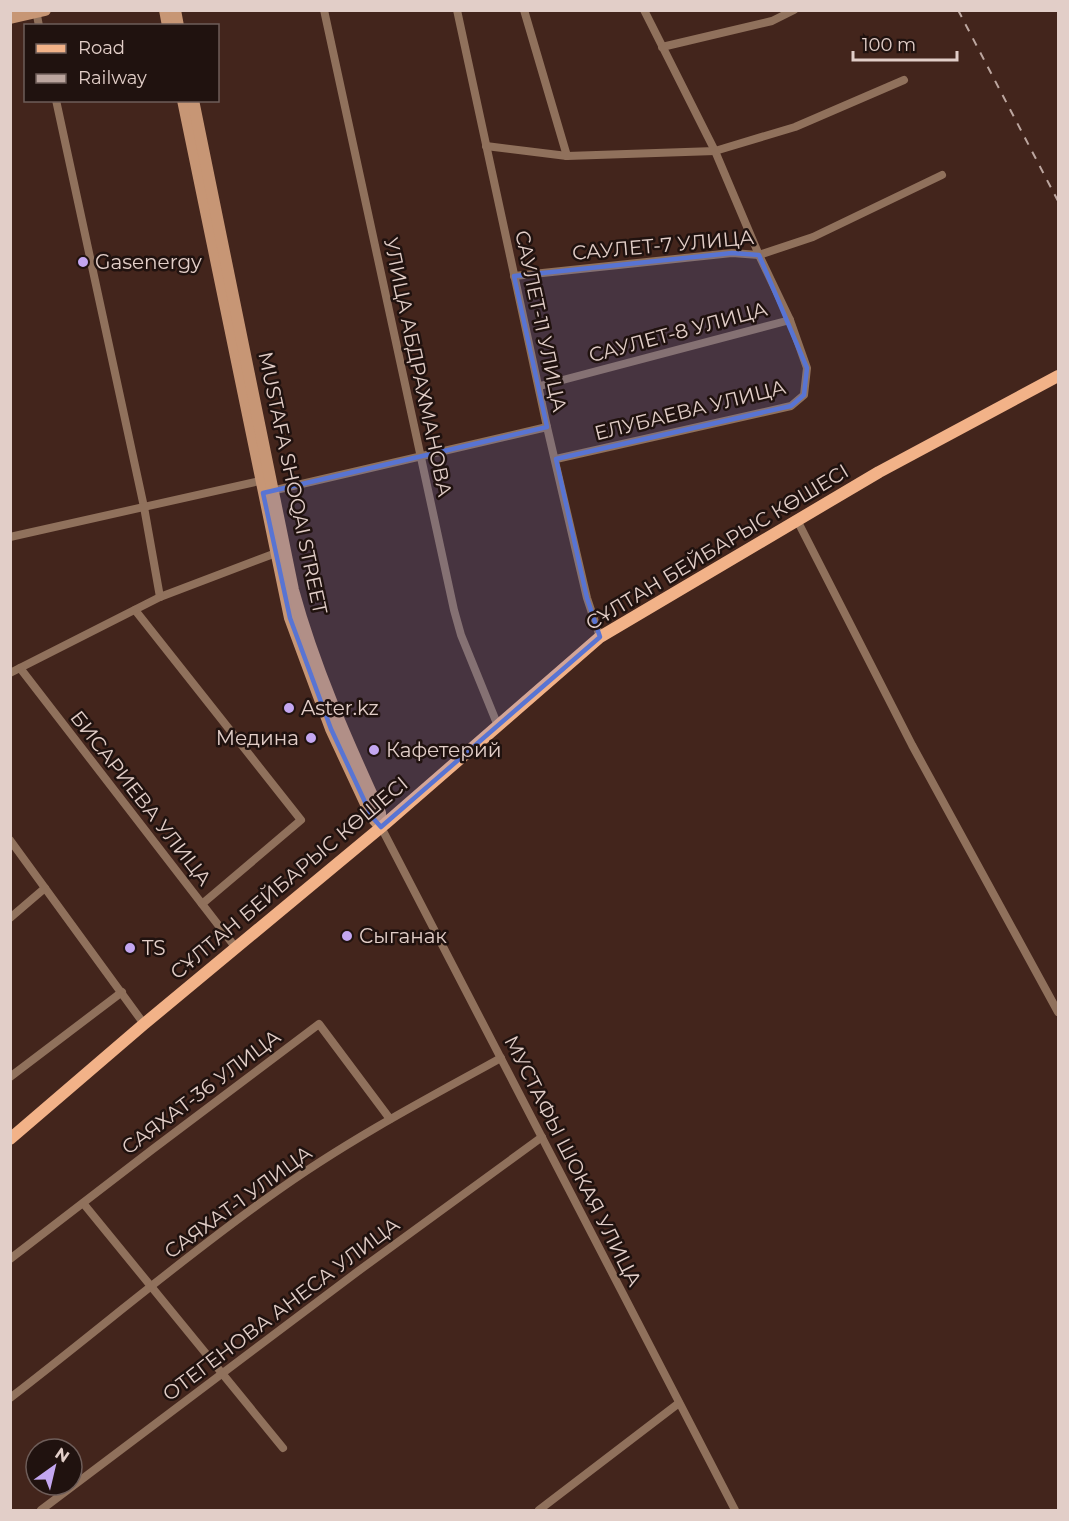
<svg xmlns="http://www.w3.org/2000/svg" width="1069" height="1521" font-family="Montserrat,sans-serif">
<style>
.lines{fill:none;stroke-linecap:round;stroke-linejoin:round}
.street{stroke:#90715c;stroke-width:8}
.secondary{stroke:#c79675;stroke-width:12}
.primary{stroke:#f2b288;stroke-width:12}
.rail{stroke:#bca69f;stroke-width:2;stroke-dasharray:8 8;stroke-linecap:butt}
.marked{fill:#5874d3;fill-opacity:0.2;stroke:#5874d3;stroke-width:4.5;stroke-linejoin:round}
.poi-dot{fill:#c4a7f1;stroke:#20120f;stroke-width:2}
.labels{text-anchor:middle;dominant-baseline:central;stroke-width:5;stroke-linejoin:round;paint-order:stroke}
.street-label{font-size:20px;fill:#e2cec8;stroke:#20120f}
.poi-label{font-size:20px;fill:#e2cec8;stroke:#20120f;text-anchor:start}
</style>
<rect width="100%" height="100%" fill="#43251c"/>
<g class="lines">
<g class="street">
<polyline points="36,10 39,26"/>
<polyline points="324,10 454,610 461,635 498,726"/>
<polyline points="457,10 547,427 587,598 600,637"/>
<polyline points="524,10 567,156"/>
<polyline points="662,47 772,21 794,10"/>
<polyline points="56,100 144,507 160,597"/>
<polyline points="486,146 567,156 715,151 795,127 904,80"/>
<polyline points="514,276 732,253 759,255 813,237 942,175"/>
<polyline points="540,386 790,320"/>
<polyline points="556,459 791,406 804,395 807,368 790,320 759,255 715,151 644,10"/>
<polyline points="267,492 547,427"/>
<polyline points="797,520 912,745 1058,1012"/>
<polyline points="10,537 264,480"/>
<polyline points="135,610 301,820 202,904"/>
<polyline points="20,668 236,948"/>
<polyline points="10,673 160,597 276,553"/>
<polyline points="381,827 735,1510"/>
<polyline points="10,840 144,1024"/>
<polyline points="10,918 45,888"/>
<polyline points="10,1077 122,992"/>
<polyline points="83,1203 283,1448"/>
<polyline points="10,1259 153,1149 319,1024 390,1119"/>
<path d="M 10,1398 C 97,1331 181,1259 270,1196 C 343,1143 422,1101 501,1058"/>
<polyline points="41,1510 357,1272 542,1137"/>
<polyline points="539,1510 679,1403"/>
</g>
<g class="secondary">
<polyline points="165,10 168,26"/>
<polyline points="175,10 178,26"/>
<polyline points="10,18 45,10"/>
<polyline points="183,100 290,618 331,729 372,817 381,827"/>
<path d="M 193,100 L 293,590 C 314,667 347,741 380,813 L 381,827"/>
</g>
<polyline class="primary" points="10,1139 144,1024 385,824 600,637 879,472 1058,376"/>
<polyline class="rail" points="958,10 1058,201"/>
</g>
<path class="marked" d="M 732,253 L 759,255 L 807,368 L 804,395 L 791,406 L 556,459 L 587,598 L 600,637 L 381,827 L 372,817 L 331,729 L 290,618 L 263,493 L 547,427 L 514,276 Z"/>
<g class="poi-dot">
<circle cx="83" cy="262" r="6"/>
<circle cx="289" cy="708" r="6"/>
<circle cx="311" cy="738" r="6"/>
<circle cx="374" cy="750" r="6"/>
<circle cx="347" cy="936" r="6"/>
<circle cx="130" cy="948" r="6"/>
</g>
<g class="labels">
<g class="street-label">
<text transform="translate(663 245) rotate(-5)">САУЛЕТ-7 УЛИЦА</text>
<text transform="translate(541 321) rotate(78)">САУЛЕТ-11 УЛИЦА</text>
<text transform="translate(678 332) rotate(-15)">САУЛЕТ-8 УЛИЦА</text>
<text transform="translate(418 367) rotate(78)">УЛИЦА АБДРАХМАНОВА</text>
<text transform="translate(690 410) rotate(-14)">ЕЛУБАЕВА УЛИЦА</text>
<text transform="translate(293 483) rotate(78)">MUSTAFA SHOQAI STREET</text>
<text transform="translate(717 547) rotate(-31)">СҰЛТАН БЕЙБАРЫС КӨШЕСІ</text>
<text transform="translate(141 798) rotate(52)">БИСАРИЕВА УЛИЦА</text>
<text transform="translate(289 878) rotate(-40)">СҰЛТАН БЕЙБАРЫС КӨШЕСІ</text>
<text transform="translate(201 1092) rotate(-37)">САЯХАТ-36 УЛИЦА</text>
<text transform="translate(573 1161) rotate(63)">МУСТАФЫ ШОКАЯ УЛИЦА</text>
<text transform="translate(238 1202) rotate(-36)">САЯХАТ-1 УЛИЦА</text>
<text transform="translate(281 1309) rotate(-37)">ОТЕГЕНОВА АНЕСА УЛИЦА</text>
</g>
<g class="poi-label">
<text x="95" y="262">Gasenergy</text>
<text x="301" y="708">Aster.kz</text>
<text x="299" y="738" text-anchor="end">Медина</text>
<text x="386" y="750">Кафетерий</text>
<text x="359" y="936">Сыганак</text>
<text x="142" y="948">TS</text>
</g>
</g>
<rect width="1069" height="1521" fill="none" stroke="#e2cec8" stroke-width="24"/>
<rect x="24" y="24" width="195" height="78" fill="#20120f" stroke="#6e5d59" stroke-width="1.5"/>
<rect x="36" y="44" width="30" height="9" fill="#f2b288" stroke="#6e5d59" stroke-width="1.5"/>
<text x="78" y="54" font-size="18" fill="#e2cec8">Road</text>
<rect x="36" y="74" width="30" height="9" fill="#bca69f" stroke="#6e5d59" stroke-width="1.5"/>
<text x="78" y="84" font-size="18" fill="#e2cec8">Railway</text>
<g transform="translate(54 1467) rotate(34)"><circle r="28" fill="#20120f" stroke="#6e5d59" stroke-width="1.5"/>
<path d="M0-4.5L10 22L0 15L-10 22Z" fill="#c4a7f1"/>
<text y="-9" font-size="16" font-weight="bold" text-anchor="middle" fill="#e2cec8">N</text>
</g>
<path d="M853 51v9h104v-9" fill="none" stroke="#e2cec8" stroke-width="3"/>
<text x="862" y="51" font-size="18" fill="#e2cec8" stroke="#20120f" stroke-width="4.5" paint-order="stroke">100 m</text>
</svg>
